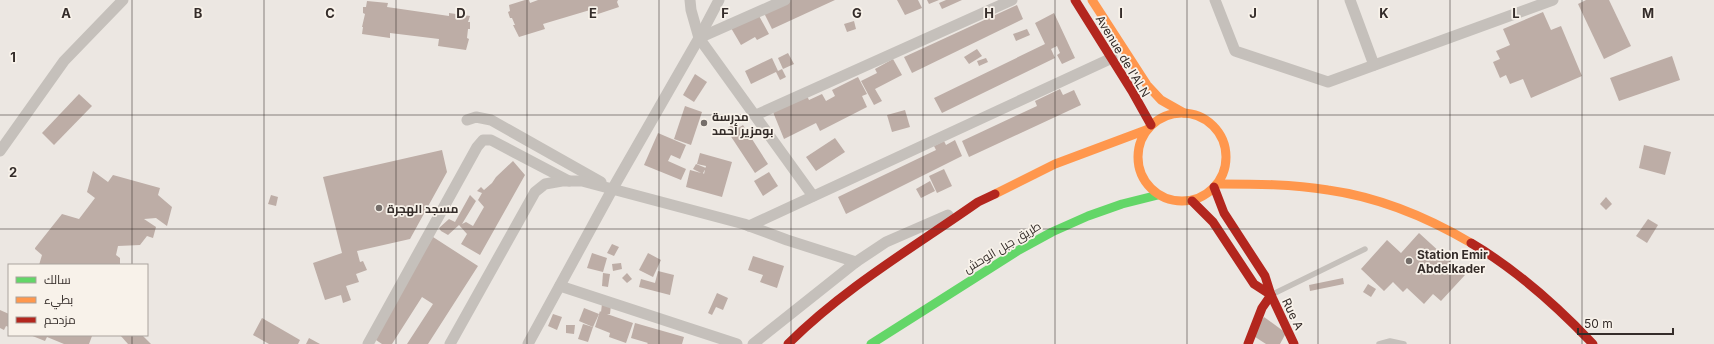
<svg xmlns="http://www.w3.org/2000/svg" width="1714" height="344" font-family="Inter,Cairo,sans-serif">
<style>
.building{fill:#bdada6}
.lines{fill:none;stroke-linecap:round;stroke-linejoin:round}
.lane{stroke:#c5c0bb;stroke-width:5.5}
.street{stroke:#c5c0bb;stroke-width:11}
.fast{stroke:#63d668;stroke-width:9}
.slow{stroke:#ff974d;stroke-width:9}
.jam{stroke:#b3261e;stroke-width:9}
.grid{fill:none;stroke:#352d2a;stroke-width:1;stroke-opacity:0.55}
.poi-dot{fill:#756e6a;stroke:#f8f2ea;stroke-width:1.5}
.labels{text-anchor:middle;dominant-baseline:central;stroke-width:3.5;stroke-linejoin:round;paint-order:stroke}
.street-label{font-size:12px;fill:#352d2a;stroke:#f8f2ea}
.poi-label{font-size:12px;font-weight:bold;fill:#352d2a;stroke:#f8f2ea;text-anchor:start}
.grid-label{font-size:13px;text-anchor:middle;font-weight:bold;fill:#352d2a;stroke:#f8f2ea;stroke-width:3.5;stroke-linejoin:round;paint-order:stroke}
</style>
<rect width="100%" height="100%" fill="#ece7e2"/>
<g class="building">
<polygon points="525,0 529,0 530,3 538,0 618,0 617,2 619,7 592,16 590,10 543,24 545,29 519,37 513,25 515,25 512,18 510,18 508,12 510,11 509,5"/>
<polygon points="790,0 835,0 772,29 764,13"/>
<polygon points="897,0 918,0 922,8 905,15"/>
<polygon points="927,0 939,0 929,4"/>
<polygon points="946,0 962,0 942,9 939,3"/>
<polygon points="1586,0 1609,0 1631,46 1604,59 1578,4"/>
<polygon points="367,1 388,3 387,7 449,16 449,13 470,16 468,22 470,22 470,29 468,29 467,38 469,39 466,50 438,46 439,39 390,33 390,38 362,34 363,27 362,27 365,14 363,13 363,7 366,7"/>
<polygon points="1017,5 1023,19 912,73 904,57"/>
<polygon points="1543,12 1551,30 1561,26 1582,76 1531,98 1523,79 1510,84 1506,75 1500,78 1493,62 1500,59 1496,51 1510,45 1503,29"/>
<polygon points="1054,13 1075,58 1062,64 1057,55 1060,53 1057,46 1051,49 1055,58 942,113 934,98 1045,44 1035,23"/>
<polygon points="758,14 769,34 757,40 755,37 741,45 731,28"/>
<polygon points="854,21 856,29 847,32 844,24"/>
<polygon points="1027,29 1030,35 1016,41 1013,34"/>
<polygon points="977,49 982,56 969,64 964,57"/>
<polygon points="788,53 794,64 783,69 778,58"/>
<polygon points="1672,56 1680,80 1619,101 1610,78"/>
<polygon points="772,58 778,71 782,69 786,77 780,80 776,72 751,84 745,71"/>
<polygon points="986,58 988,62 979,66 977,61"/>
<polygon points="893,59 902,75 875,89 882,101 874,105 861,81 877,73 875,69"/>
<polygon points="695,74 707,82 694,102 683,95"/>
<polygon points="858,77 867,94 862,96 867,107 820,131 816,123 784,139 773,112 807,96 809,100 822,94 826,101 835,96 832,90"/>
<polygon points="1060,89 1063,95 1074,90 1081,105 969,157 962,141 1037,106 1035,101"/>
<polygon points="79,94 92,106 54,145 42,133"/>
<polygon points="685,106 702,112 691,145 674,139"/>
<polygon points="905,110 910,127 892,132 887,115"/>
<polygon points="732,125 735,130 743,125 768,164 755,173 726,129"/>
<polygon points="658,133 686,145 680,159 671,155 668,161 686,169 681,180 644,165"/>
<polygon points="835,138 845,152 816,171 806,157"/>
<polygon points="955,140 962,156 846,214 838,197 936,150 934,146 944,141 946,145"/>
<polygon points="1644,145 1671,152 1665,175 1639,168"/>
<polygon points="442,150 447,172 410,239 357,251 360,262 363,261 367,270 356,274 359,282 346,286 351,300 343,303 341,295 325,300 313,263 342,253 323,177"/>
<polygon points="700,153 732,162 722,197 686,187 690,170 701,173 693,169 696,164 706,168 703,173 704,174 706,166 697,164"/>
<polygon points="513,161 525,175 480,255 461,244 467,234 459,225 448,235 441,231 439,228 449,219 455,222 470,195 476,201 462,224 466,222 473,226 484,207 478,200 482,193 477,191 481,187 484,190 492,183 496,177"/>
<polygon points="944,169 952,186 937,193 929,176"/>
<polygon points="93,171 108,182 113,175 160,188 158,195 172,207 167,226 156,218 144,219 156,227 153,238 147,236 140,245 118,246 116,255 120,258 120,265 39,265 42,255 35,249 35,248 62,214 79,219 95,198 87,192"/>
<polygon points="769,172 778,186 763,196 754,181"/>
<polygon points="930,181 935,191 921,198 916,189"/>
<polygon points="271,195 278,197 276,206 268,204"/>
<polygon points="1606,197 1612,204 1606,210 1600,204"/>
<polygon points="1648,219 1658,225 1647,243 1636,236"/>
<polygon points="1419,233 1465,275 1441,301 1433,294 1424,304 1407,288 1403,292 1393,282 1384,291 1361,269 1387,240 1401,253"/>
<polygon points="433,237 478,266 428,344 407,344 433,304 422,297 392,344 382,344 373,338"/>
<polygon points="612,244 619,247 614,256 607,253"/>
<polygon points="592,253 607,258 603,272 587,268"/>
<polygon points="648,253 661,260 653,277 639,270"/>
<polygon points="753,256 784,266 777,288 760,282 763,275 748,270"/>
<polygon points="621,263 622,269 613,271 612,264"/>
<polygon points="658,271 674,275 670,295 639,287 641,279 655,283"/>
<polygon points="603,273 610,274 608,287 602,286"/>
<polygon points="627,273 632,279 627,283 622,278"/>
<polygon points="1343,278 1344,284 1310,291 1309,285"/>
<polygon points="1368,284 1376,289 1371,297 1363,292"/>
<polygon points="717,293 728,298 723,310 716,307 712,315 708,313"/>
<polygon points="602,304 611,305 610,314 607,314 633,323 626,343 609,337 610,333 595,327 600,311 601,312"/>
<polygon points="584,308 599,314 593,327 579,321"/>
<polygon points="0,310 9,314 9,327 6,326 4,330 0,328"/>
<polygon points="553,314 562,317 557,330 548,326"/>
<polygon points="1264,317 1286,333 1280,344 1266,344 1252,335"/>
<polygon points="262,318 300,340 298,344 269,344 253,335"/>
<polygon points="635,323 684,337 682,344 647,344 648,343 631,338"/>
<polygon points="583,324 593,327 588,342 578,339"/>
<polygon points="566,325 575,325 574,334 566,333"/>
<polygon points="30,335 88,335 92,336 89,344 64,344 47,337 45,341"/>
<polygon points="120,335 142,335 151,344 128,344"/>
<polygon points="309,338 320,344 306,344"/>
</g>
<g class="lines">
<g class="lane">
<polyline points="1273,294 1365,249"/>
<polyline points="1379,344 1390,341 1404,344"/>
</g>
<g class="street">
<polyline points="690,0 691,10 699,38 813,196"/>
<polyline points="1215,0 1235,51 1328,82 1553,0"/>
<polyline points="1350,0 1374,65"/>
<polyline points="699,38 785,0"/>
<polyline points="756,115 1012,0"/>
<polyline points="467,120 476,117 491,120 601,182"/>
<polyline points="0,151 64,61 123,0"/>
<polyline points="749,226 1112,58"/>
<polyline points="560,286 737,344"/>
<polyline points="368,344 477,147 483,140 491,140 569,181"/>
<polyline points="450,344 535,192 545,184 562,181 582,181 744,224 787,240 856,262"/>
<polyline points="528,344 613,188 699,38 719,0"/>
<polyline points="753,344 856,262 886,242 948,215"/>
</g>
<polyline class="fast" points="871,344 1019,250 1052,232 1088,216 1122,204 1158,195"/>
<g class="slow">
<polyline points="1092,0 1147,85 1161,100 1184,113"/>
<circle cx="1182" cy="157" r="44"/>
<path d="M 1218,184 C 1255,184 1292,184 1328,190 C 1378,197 1427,217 1471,243"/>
<polyline points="995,194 1055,164 1146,130"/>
</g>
<g class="jam">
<polyline points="1075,0 1132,91 1151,125"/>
<polyline points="1214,187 1224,213 1265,276 1271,295 1294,344"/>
<polyline points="1192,201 1213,222 1254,284 1271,295"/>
<path d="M 1471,243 C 1517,270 1556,305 1593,344"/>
<path d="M 788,344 C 844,288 914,247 978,202 L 995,194"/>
<polyline points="1248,344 1262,308 1271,295"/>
</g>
</g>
<path class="grid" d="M 132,0 L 132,265M 264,0 L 264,344M 396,0 L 396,344M 527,0 L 527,344M 659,0 L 659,344M 791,0 L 791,344M 923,0 L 923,344M 1055,0 L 1055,344M 1187,0 L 1187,344M 1318,0 L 1318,344M 1450,0 L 1450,344M 1582,0 L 1582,344M 0,115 L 1714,115M 0,229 L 1714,229M 132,335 L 132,344"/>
<g class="poi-dot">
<circle cx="704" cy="123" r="4"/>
<circle cx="379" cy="208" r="4"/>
<circle cx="1409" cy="261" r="4"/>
</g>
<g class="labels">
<g class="street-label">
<text transform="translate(1123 56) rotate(59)">Avenue de l'ALN</text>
<text transform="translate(1002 247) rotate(-31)">طريق جبل الوحش</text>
<text transform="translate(1293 314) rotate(65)">Rue A</text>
</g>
<g class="poi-label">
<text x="712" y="116">مدرسة<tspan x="712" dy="14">بومزير أحمد</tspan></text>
<text x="387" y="208">مسجد الهجرة</text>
<text x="1417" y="254">Station Emir<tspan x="1417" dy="14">Abdelkader</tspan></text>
</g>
</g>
<g class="grid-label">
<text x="66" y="18">A</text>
<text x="198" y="18">B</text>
<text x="330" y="18">C</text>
<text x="461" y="18">D</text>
<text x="593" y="18">E</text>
<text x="725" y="18">F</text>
<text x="857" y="18">G</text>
<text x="989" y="18">H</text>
<text x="1121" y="18">I</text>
<text x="1253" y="18">J</text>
<text x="1384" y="18">K</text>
<text x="1516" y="18">L</text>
<text x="1648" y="18">M</text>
<text x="13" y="62">1</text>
<text x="13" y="177">2</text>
</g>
<rect x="8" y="264" width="140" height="72" fill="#f8f2ea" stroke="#aaa39d"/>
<rect x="16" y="277" width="20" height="6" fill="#63d668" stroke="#aaa39d"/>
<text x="44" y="284" font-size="12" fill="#352d2a">سالك</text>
<rect x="16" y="297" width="20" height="6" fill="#ff974d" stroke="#aaa39d"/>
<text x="44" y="304" font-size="12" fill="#352d2a">بطيء</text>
<rect x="16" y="317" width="20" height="6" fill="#b3261e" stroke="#aaa39d"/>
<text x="44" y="324" font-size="12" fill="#352d2a">مزدحم</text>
<path d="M1578 328v6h95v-6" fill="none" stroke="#352d2a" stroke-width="2"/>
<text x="1584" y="328" font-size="12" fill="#352d2a" stroke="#f8f2ea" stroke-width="3" paint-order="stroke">50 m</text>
</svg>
